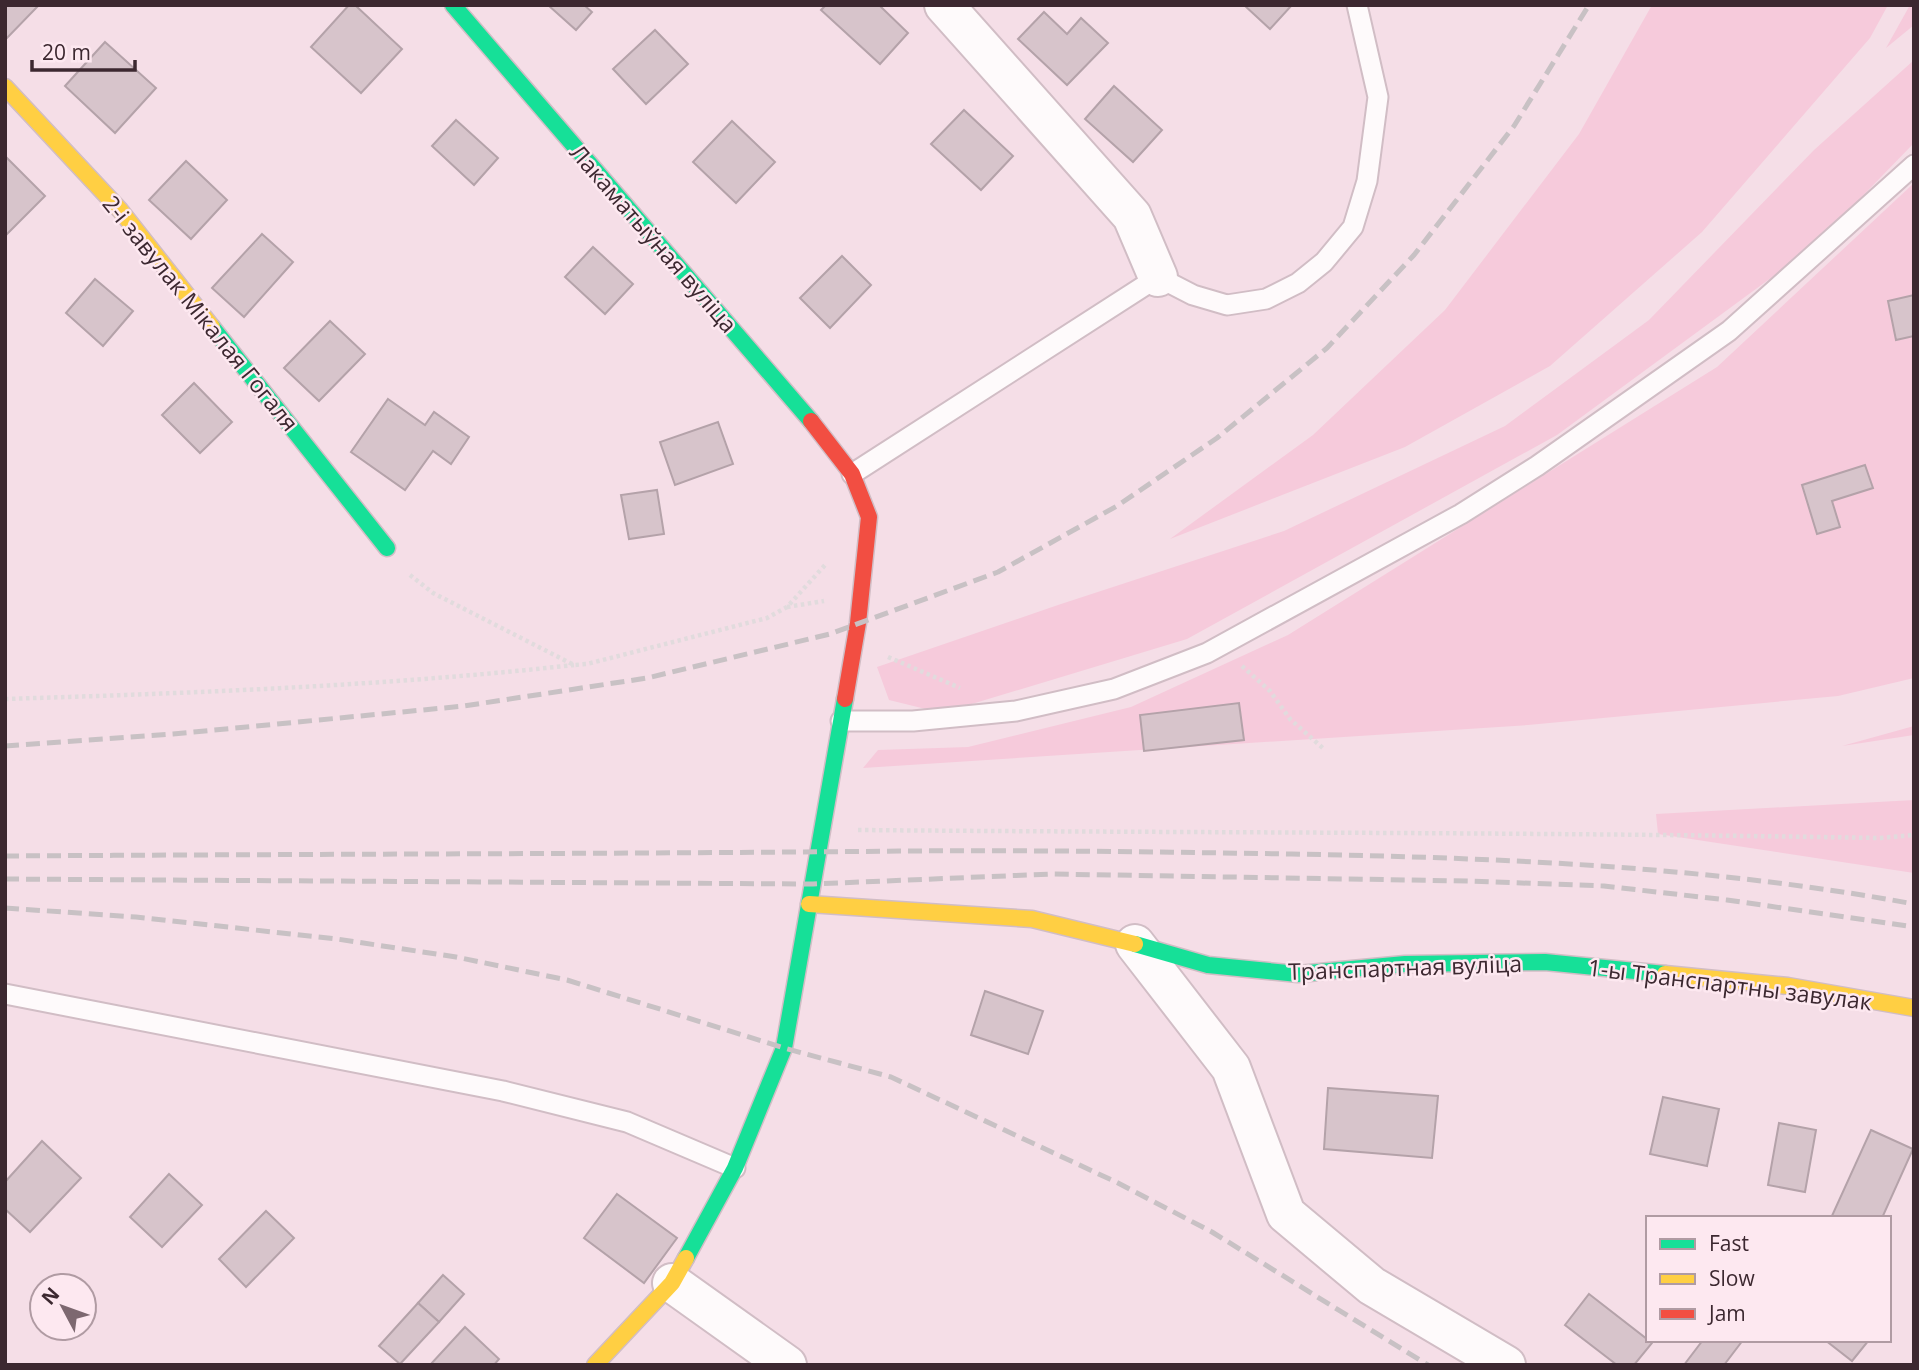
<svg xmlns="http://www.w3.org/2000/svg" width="1919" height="1370" font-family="'Open Sans',sans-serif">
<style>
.green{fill:#f6cadb}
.building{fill:#d7c4cb;stroke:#b4a2a9;stroke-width:2}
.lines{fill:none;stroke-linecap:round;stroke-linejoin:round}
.lane-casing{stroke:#d1bdc5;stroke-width:23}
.street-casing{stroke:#d1bdc5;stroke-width:42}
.fast-casing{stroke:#d1bdc5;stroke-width:19}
.slow-casing{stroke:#d1bdc5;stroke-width:19}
.jam-casing{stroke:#d1bdc5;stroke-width:19}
.path{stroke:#e1dbdd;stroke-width:4.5;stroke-dasharray:3.5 3.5;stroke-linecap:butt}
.lane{stroke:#fefafb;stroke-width:19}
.street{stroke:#fefafb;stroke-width:38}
.fast{stroke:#16e098;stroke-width:16}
.slow{stroke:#ffcf43;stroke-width:16}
.jam{stroke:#f24e42;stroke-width:16}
.rail{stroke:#c8c1c4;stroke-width:5;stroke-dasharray:14 7;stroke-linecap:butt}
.labels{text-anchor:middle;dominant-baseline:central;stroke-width:5;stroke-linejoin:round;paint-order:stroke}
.street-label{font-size:23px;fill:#3c2830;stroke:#fde8f0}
</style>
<rect width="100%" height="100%" fill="#f5dee7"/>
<g class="green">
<polygon points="1652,5 1888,5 1870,38 1702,232 1550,366 1405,447 1170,539 1313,435 1445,310 1579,134"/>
<polygon points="1910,5 1914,5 1914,25 1886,48"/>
<polygon points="1914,60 1914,143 1813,247 1557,435 1187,639 942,713 889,700 877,667 1058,605 1284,531 1505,426 1649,320 1814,150"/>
<polygon points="1914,183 1914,678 1838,696 1528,725 863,768 878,750 968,747 1131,707 1288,635 1717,367"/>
<polygon points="1914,726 1914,735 1842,746"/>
<polygon points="1914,800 1914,873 1658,834 1656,814"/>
</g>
<g class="building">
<polygon points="5,5 39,5 5,40"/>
<polygon points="349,5 355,5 402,49 361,93 311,47"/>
<polygon points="548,5 584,5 592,12 576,30"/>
<polygon points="826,5 879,5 908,33 880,64 821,10"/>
<polygon points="1244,5 1292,5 1270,29"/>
<polygon points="1044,12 1067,34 1081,18 1108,43 1067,85 1018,39"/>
<polygon points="655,30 688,64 646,104 613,69"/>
<polygon points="105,42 156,88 115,133 65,86"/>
<polygon points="1114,86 1162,130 1133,162 1085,119"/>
<polygon points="964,110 1013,156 981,190 931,144"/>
<polygon points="456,120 498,158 474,185 432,146"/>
<polygon points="732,121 775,162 736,203 693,162"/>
<polygon points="5,156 45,196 5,236"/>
<polygon points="186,161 227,200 191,239 149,200"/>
<polygon points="262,234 293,262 244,317 212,288"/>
<polygon points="593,247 633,284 605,314 565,277"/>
<polygon points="842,256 871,285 830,328 800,298"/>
<polygon points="95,279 133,311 103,346 66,313"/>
<polygon points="1914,295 1914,336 1896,340 1888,301"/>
<polygon points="330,321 365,354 319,401 284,368"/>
<polygon points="194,383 232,422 200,453 162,415"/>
<polygon points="388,399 425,425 434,412 469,437 451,464 433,451 405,490 351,452"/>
<polygon points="718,422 733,464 675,485 660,442"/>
<polygon points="1865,465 1873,488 1832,501 1840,527 1817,534 1802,485"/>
<polygon points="657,490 664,534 629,539 621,495"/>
<polygon points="1239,703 1244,740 1144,751 1140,715"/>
<polygon points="985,991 1043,1011 1028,1054 971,1035"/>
<polygon points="1328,1088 1438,1096 1432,1158 1324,1149"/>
<polygon points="1663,1097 1719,1109 1707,1166 1650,1154"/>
<polygon points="1779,1123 1816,1130 1805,1192 1768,1185"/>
<polygon points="1871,1130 1913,1149 1882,1218 1831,1218"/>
<polygon points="42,1141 81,1178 30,1232 5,1209 5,1182"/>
<polygon points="169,1174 202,1205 162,1247 130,1217"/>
<polygon points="617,1194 677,1238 644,1283 584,1238"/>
<polygon points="266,1211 294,1238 246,1287 219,1259"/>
<polygon points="443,1275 464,1294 439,1322 418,1303"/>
<polygon points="1589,1294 1652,1343 1634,1365 1617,1365 1565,1325"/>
<polygon points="418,1303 439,1322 400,1364 379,1346"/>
<polygon points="465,1327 499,1359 494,1365 430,1365"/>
<polygon points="1703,1340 1743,1340 1724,1365 1684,1365"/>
<polygon points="1825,1340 1869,1340 1852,1361"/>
</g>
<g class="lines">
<defs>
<g id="lane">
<polyline points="852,474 1158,277 1193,295 1227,305 1266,299 1298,283 1324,262 1353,227 1367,181 1378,97 1357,5"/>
<polyline points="841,721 913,721 1016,711 1114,689 1207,653 1461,514 1537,466 1729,331 1914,165"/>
<polyline points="5,994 503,1091 627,1122 735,1168"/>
</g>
<g id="street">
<polyline points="944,5 1132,216 1158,277"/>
<polyline points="1135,944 1231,1068 1286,1214 1372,1286 1506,1365"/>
<polyline points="672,1283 787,1365"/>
</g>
<g id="fast">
<polyline points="453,5 811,421"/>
<polyline points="212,327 387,548"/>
<polyline points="1135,944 1208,965 1298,974 1405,964 1545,962 1665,974"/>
<polyline points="686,1258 735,1168 784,1048 845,699"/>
</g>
<g id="slow">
<polyline points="5,87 120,210 212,327"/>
<polyline points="809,904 1032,919 1135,944"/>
<polyline points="1665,974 1788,986 1914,1008"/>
<polyline points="595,1365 672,1283 686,1258"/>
</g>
<polyline id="jam" points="811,421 852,474 869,517 858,623 845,699"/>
</defs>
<use href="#lane" class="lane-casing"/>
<use href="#street" class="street-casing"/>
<use href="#fast" class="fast-casing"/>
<use href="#slow" class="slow-casing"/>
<use href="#jam" class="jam-casing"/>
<g class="path">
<polyline points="410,575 433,593 574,665 587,664 767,618 787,607 826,564"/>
<polyline points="787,607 824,601"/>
<polyline points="888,657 960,688"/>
<polyline points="1242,666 1270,691 1290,719 1325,750"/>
<path d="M 5,699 C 195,693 385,686 574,665"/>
<path d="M 858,830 C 1199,833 1539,832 1880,838 L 1914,835"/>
</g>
<use href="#lane" class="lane"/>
<use href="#street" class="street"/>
<use href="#fast" class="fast"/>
<use href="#slow" class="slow"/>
<use href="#jam" class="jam"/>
<g class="rail">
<polyline points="5,746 173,734 464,706 647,678 830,634 998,572 1117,506 1217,438 1327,348 1414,255 1514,126 1589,5"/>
<path d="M 5,856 C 306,854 607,854 908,851 C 1036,850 1164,852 1292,854 C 1501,858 1708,866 1914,904"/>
<polyline points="5,879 813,884 1051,874 1468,881 1604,886 1727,900 1914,927"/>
<polyline points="5,908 136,917 337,939 456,957 567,980 784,1048 891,1077 1118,1183 1212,1232 1428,1365"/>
</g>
</g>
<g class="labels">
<g class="street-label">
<text transform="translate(654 238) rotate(49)">Лакаматыўная вуліца</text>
<text transform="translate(201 313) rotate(51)">2-і завулак Мікалая Гогаля</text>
<text transform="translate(1405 967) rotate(-2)">Транспартная вуліца</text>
<text transform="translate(1730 984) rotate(7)">1-ы Транспартны завулак</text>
</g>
</g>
<rect width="1919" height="1370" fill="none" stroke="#3c2830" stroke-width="14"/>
<rect x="1646" y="1216" width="245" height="126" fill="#fde8f0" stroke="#b09ba3" stroke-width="2"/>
<rect x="1660" y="1239" width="35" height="10" fill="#16e098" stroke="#b09ba3" stroke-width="2"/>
<text x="1709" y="1251" font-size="21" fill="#3c2830">Fast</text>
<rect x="1660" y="1274" width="35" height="10" fill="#ffcf43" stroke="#b09ba3" stroke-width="2"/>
<text x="1709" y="1286" font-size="21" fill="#3c2830">Slow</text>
<rect x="1660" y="1309" width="35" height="10" fill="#f24e42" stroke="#b09ba3" stroke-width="2"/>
<text x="1709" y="1321" font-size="21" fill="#3c2830">Jam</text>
<g transform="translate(63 1307) rotate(311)"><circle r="33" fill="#fde8f0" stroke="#b09ba3" stroke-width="2"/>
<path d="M0-5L12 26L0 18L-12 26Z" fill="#7d6870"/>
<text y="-10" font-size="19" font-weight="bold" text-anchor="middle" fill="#3c2830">N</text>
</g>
<path d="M32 60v10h103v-10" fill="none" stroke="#3c2830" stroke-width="3.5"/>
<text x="42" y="60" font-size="21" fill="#3c2830" stroke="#fde8f0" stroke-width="5" paint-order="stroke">20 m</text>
</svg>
